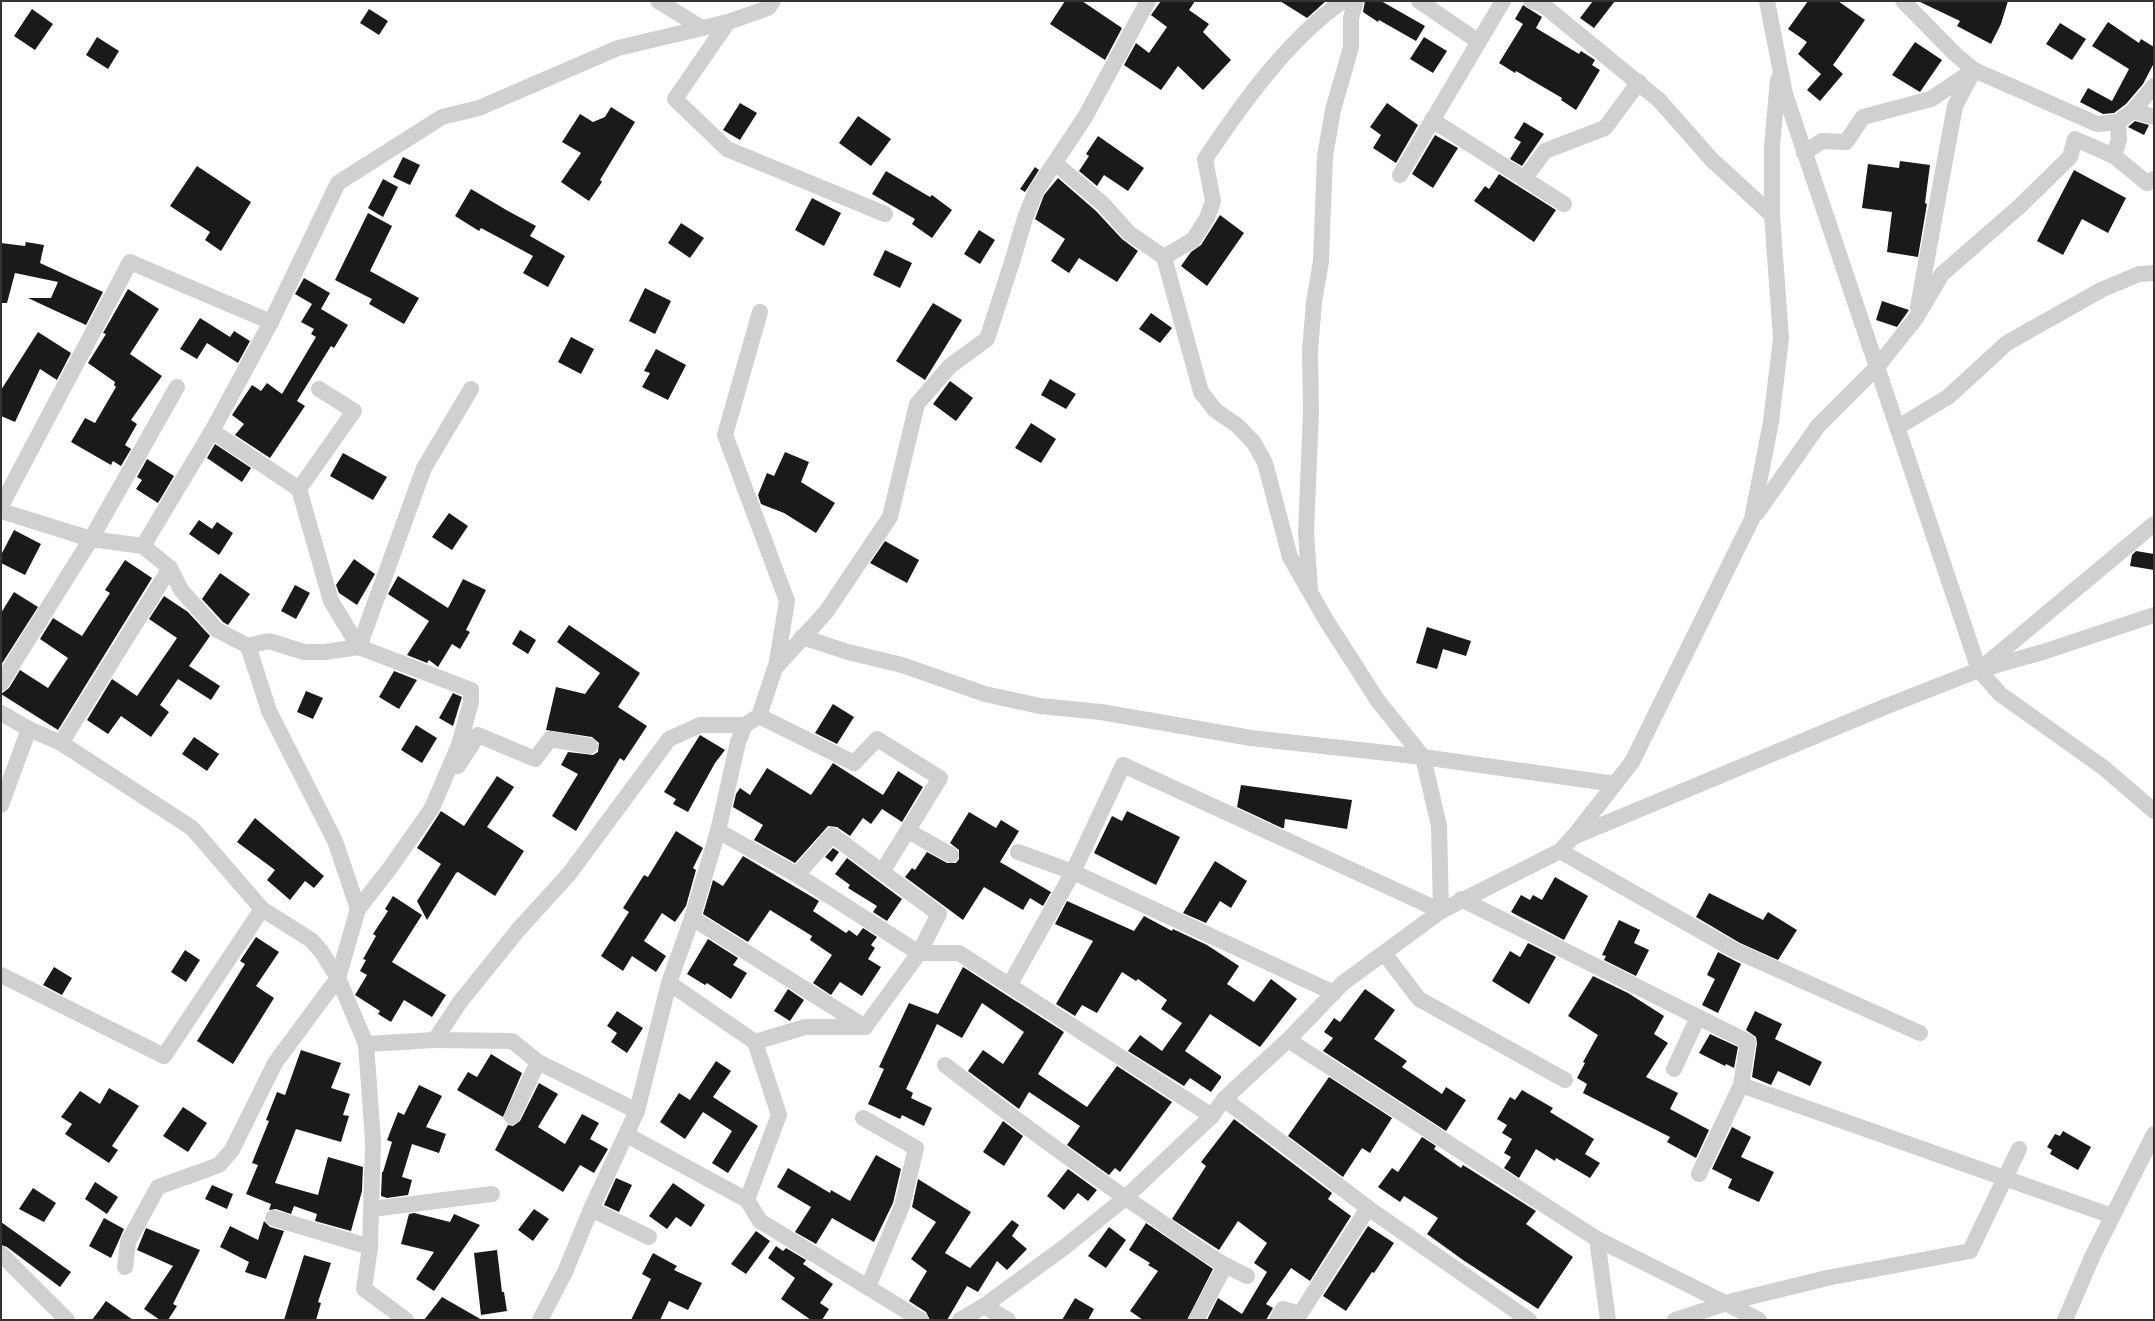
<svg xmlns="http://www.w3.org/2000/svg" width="2155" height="1321" font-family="Manrope,sans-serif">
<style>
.building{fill:#1a1a1a}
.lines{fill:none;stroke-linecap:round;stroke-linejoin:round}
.street{stroke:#d0d0d0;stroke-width:16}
</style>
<rect width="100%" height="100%" fill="#fff"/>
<g class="building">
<polygon points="1065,1 1082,1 1122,28 1105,60 1050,24"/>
<polygon points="1161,1 1195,1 1189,10 1209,24 1203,32 1231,60 1203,90 1178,66 1161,90 1124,65 1136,43 1149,53 1167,27 1151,15"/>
<polygon points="1280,1 1326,1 1307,18"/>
<polygon points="1365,1 1381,1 1425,26 1416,41 1379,20 1378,22 1363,12"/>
<polygon points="1593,1 1615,1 1594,28 1580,18"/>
<polygon points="1808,1 1838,1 1865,20 1833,65 1843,74 1820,101 1807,90 1821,74 1798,54 1807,42 1788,29"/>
<polygon points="1918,1 2008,1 2001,24 1991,44 1957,26 1960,21"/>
<polygon points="1523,5 1542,17 1536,28 1579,54 1581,51 1595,60 1592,65 1600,70 1576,110 1561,100 1562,98 1516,71 1515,73 1499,63 1523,24 1515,19"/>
<polygon points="32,9 53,24 35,50 14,36"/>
<polygon points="369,9 388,21 379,35 360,23"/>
<polygon points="2108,22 2139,43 2141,39 2154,47 2154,63 2143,84 2126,104 2114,113 2103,114 2080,102 2088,88 2112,101 2129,69 2092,46"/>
<polygon points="2060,23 2086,39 2072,60 2046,44"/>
<polygon points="97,37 119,51 108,69 86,55"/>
<polygon points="1424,37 1447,51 1433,73 1410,59"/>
<polygon points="1915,42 1942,60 1920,92 1892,75"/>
<polygon points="740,103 757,113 740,140 723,130"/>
<polygon points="1387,103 1418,125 1396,163 1373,148 1381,135 1370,127"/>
<polygon points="611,107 635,122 600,180 602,182 589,201 561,182 581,153 562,142 580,114 593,122 605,117"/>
<polygon points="858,116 891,139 871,166 839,143"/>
<polygon points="2135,121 2149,125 2144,135 2128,127"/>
<polygon points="1524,122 1544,134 1522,166 1510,159 1521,142 1514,138"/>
<polygon points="1435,135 1458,148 1433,188 1412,174"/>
<polygon points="1098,136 1144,168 1128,191 1104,175 1097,186 1079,171 1089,156 1086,154"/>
<polygon points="403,157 420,165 410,185 393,177"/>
<polygon points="1900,161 1930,165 1925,203 1927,204 1918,257 1887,252 1892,212 1862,208 1868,164 1899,168"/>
<polygon points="197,166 251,202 221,251 205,240 210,232 170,206"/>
<polygon points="1035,167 1039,170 1025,192 1020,189"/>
<polygon points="2074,170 2126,198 2108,233 2082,219 2063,255 2037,241"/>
<polygon points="886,171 930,197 932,195 952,210 932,238 912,224 915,219 872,194"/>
<polygon points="1499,174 1556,210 1534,242 1474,201 1485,186 1489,189"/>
<polygon points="1058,178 1096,211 1122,239 1138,251 1117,282 1079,258 1069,273 1051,261 1065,239 1035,219 1044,195"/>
<polygon points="383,179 398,187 383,217 368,208"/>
<polygon points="471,189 508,211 536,226 530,236 565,256 548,287 523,273 533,256 481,228 479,231 455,216"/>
<polygon points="812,198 841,213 824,246 795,230"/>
<polygon points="368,213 392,226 370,271 419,298 404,324 369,304 372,299 335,280"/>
<polygon points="1220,215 1244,233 1207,286 1181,266 1191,252 1201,245"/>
<polygon points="681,223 704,238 690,258 668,243"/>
<polygon points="979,230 995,240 980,264 964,254"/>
<polygon points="26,242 44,245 40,263 103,292 86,325 28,298 51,298 58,282 15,273 7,303 1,303 1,243 25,246"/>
<polygon points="885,250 912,263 900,288 873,275"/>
<polygon points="304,278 330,293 321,309 348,325 334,348 331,346 297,401 305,406 270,458 235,435 244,424 232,415 252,385 261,391 267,383 282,394 316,337 311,334 314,329 301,322 312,304 295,294"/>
<polygon points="645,288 671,301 655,334 629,321"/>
<polygon points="128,289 159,309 130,354 162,376 131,420 137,424 125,445 131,449 121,466 113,461 111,465 71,442 85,418 95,423 116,387 114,385 115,382 88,363 106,334 103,333"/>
<polygon points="1882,301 1909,310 1897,327 1876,320"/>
<polygon points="933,303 962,320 925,380 896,361"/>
<polygon points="1151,313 1172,328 1160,343 1139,329"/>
<polygon points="200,318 230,337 234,331 250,341 238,363 207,343 197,359 180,349"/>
<polygon points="38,332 71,353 57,380 40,369 15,422 1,416 1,390"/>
<polygon points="571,337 594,349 581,374 558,362"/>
<polygon points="656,349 686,365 668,400 642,387 650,373 644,371"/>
<polygon points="1050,379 1076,394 1066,409 1041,395"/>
<polygon points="950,381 973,398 956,421 933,404"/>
<polygon points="1031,423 1056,439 1041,463 1015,448"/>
<polygon points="215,444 251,468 242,482 207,458"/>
<polygon points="785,452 809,462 801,482 835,503 816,533 784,513 761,504 758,495 767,473 774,476"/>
<polygon points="343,453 387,477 373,500 330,476"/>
<polygon points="147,459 174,476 158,503 136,489 142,480 137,477"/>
<polygon points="449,513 468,526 452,550 432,537"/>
<polygon points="199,520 212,529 217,522 233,533 219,555 189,534"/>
<polygon points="14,530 41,544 25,575 1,563 1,555"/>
<polygon points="885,541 919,560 907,583 870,563"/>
<polygon points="2136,551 2154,554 2154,570 2130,566 2132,555"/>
<polygon points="354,559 375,574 357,605 339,593 336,585"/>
<polygon points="125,560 152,578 58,730 1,694 9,688 20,670 48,688 68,658 40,639 53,618 82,636 110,593 105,590"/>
<polygon points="220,573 250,594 228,625 223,622 202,599"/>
<polygon points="398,576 448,608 463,579 486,590 466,630 470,632 460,649 452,644 438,667 429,660 427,663 407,655 429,621 388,594"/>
<polygon points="295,585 310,593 296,619 281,611"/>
<polygon points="14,592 38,607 1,665 1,613"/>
<polygon points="164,596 188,612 210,636 189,666 220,686 211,700 178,679 160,705 169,712 151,737 121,716 108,734 87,720 112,679 137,696 177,638 149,619"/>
<polygon points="569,625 640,673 618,707 647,726 624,761 620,758 576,831 552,816 578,774 561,765 568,752 593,755 598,752 599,743 592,737 546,730 556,687 585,694 600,673 557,642"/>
<polygon points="1427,627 1471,641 1466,656 1443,649 1437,669 1416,663"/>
<polygon points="520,630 536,640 528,654 512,644"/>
<polygon points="394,671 417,680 399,709 379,697"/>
<polygon points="306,691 323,698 313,719 297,712"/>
<polygon points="453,693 462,697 453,726 439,718"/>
<polygon points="833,704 854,717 837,744 815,733"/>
<polygon points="416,725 437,738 422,763 401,750"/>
<polygon points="700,735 725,750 715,763 688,812 673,804 676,799 664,792"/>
<polygon points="194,737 219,754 207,771 182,754"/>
<polygon points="833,763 883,795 898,771 923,787 902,822 882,809 871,824 863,818 850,836 837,827 828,826 795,863 754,840 763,825 733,807 736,794 740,788 750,795 767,768 811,795"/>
<polygon points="497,776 514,787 487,827 524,851 495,896 458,872 456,873 427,920 417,901 441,864 417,848 441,811 464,826"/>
<polygon points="1241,785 1352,800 1347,829 1285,819 1284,828 1282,828 1237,807"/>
<polygon points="1127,811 1180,837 1156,885 1094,853 1112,816 1122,821"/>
<polygon points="969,812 996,828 1001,820 1019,831 1000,862 1051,892 1043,906 1030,898 1023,910 984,887 963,920 905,877 912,868 915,870 927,852 947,863 956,863 959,859 959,850 950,843"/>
<polygon points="255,818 324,876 314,888 305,881 290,900 267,880 275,870 237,842"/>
<polygon points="676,831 703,848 693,868 696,870 686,906 675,922 662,913 644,941 666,956 656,972 632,956 623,971 601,956 629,912 623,908 644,875 648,877"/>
<polygon points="833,848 839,852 832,862 825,857"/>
<polygon points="743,856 819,901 813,911 846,933 849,930 857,936 863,928 877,937 871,945 875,948 868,959 881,967 862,996 840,982 831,995 813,983 832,955 810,940 812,936 770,910 748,942 703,914 713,880 723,886"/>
<polygon points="847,858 902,899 887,921 873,912 877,906 848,888 850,885 835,874"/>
<polygon points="1215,861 1247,881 1231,908 1220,901 1206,923 1183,913"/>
<polygon points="1555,877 1588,896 1564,940 1511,912 1521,895 1530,900 1533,895 1542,900"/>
<polygon points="1709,893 1763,920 1768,912 1797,930 1778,960 1740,943 1696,917"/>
<polygon points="393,896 422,915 392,962 446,995 432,1017 404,1000 391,1022 378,1014 380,1011 355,995 367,975 360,971 366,960 363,959 376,936 373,934 388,911 385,909"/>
<polygon points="1067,901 1134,931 1144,916 1172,931 1173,929 1207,945 1239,966 1227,984 1254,1002 1271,979 1297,999 1260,1047 1210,1014 1185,1051 1221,1076 1221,1078 1211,1092 1190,1078 1184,1086 1128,1051 1140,1035 1162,1051 1182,1023 1161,1009 1167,1000 1138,979 1136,981 1122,972 1097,1013 1082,1005 1075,1016 1056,1004 1093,941 1055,924"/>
<polygon points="1619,920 1640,930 1634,943 1649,950 1636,976 1604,960 1606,956 1602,955"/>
<polygon points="256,937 279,952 256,986 274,998 233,1064 197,1041 245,964 240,961"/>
<polygon points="708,939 738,958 733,965 747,973 731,999 707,983 705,985 687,974"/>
<polygon points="1528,943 1556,957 1529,1004 1492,981 1510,951 1520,957"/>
<polygon points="185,950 200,960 186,982 171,972"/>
<polygon points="1718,952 1741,964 1718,1013 1702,1005 1715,979 1707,975"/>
<polygon points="54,967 72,978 62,995 43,985"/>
<polygon points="963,967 1064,1032 1038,1074 1087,1107 1117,1066 1172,1102 1120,1172 1115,1168 1109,1175 1067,1145 1080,1126 1029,1092 1019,1109 968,1071 983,1050 1003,1064 1024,1032 982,1003 962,1038 937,1024 906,1089 913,1093 911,1098 932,1108 924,1126 902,1115 900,1119 868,1104 884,1069 879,1067 909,1003 938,1014"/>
<polygon points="1593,976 1628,993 1664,1016 1654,1034 1668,1043 1646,1077 1678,1093 1670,1109 1709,1130 1696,1158 1667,1142 1670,1137 1583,1093 1587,1084 1577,1078 1585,1063 1583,1062 1598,1035 1568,1016"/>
<polygon points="788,989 804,1000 790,1021 774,1011"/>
<polygon points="1365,989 1395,1010 1374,1039 1407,1061 1402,1067 1442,1094 1446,1087 1466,1100 1446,1131 1323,1051 1333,1038 1324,1032 1334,1018 1340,1022"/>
<polygon points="617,1011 643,1028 627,1053 611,1042 617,1033 607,1026"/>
<polygon points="1755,1011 1782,1024 1775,1039 1822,1062 1810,1086 1778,1071 1771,1085 1752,1077 1757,1043 1756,1037 1746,1030"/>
<polygon points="1710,1034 1738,1047 1734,1068 1726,1064 1725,1066 1699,1053"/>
<polygon points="301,1050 341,1063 331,1088 350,1094 343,1115 349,1116 341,1142 296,1129 275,1183 318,1195 328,1157 363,1167 362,1191 351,1231 315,1221 317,1214 294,1206 291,1214 276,1209 269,1210 271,1204 246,1194 258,1165 252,1163 269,1121 266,1120 277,1092 285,1095"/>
<polygon points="491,1054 522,1073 503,1117 457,1090 468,1072 477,1077"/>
<polygon points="716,1061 731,1071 713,1097 758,1126 728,1173 712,1163 732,1131 703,1112 685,1139 660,1122 679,1093 690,1100"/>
<polygon points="1329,1077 1392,1118 1370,1153 1362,1148 1343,1177 1288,1136"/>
<polygon points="539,1083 558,1094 538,1127 565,1144 582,1114 599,1123 590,1139 608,1149 594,1173 580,1165 563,1192 495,1150 508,1125 513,1126 520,1121"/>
<polygon points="419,1085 442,1096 426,1127 446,1134 439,1153 412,1144 402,1177 412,1180 408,1195 387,1198 381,1196 382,1172 383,1172 392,1142 387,1140 398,1112 404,1115"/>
<polygon points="109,1088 139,1106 112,1146 118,1150 109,1163 65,1134 72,1124 61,1117 80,1091 100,1104"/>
<polygon points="1522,1090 1553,1108 1550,1112 1594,1139 1585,1154 1600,1163 1590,1178 1556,1158 1555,1161 1536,1149 1519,1178 1504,1168 1511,1157 1504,1153 1512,1139 1502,1133 1507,1125 1497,1119 1510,1097 1515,1100"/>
<polygon points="183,1107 207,1123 188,1152 163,1136"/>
<polygon points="1234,1119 1332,1193 1328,1199 1351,1216 1310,1281 1291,1268 1266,1304 1273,1308 1266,1320 1207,1320 1218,1298 1242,1314 1267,1272 1254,1263 1267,1243 1238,1221 1219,1250 1172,1219 1206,1166 1201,1162"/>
<polygon points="1003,1121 1023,1136 1004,1166 983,1152"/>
<polygon points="1732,1127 1751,1137 1741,1157 1774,1172 1759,1202 1728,1188 1732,1179 1712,1169"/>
<polygon points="2063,1131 2091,1147 2078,1170 2050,1154 2052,1150 2047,1147 2055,1134 2060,1136"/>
<polygon points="1422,1137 1436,1146 1434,1149 1461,1168 1463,1165 1536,1211 1526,1224 1573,1257 1538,1309 1463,1260 1427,1234 1438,1218 1404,1196 1400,1202 1378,1187 1392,1168 1398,1172"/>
<polygon points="876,1155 901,1169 893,1203 874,1242 832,1218 816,1244 795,1232 811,1207 777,1187 788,1168 830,1193 831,1190 850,1201"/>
<polygon points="1068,1169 1097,1190 1088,1201 1078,1193 1064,1210 1047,1196"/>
<polygon points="616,1178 632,1185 619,1212 604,1205"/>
<polygon points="918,1179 971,1212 945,1253 970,1268 1012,1220 1019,1225 1012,1236 1027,1249 1007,1270 997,1261 978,1292 967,1286 947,1320 930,1320 926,1312 909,1301 927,1271 911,1259 936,1222 912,1207"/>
<polygon points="95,1182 118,1197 107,1214 85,1199"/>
<polygon points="673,1183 705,1205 691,1227 676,1217 667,1229 649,1216"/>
<polygon points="212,1185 233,1194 227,1209 205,1199"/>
<polygon points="33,1188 56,1203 44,1222 19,1209"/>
<polygon points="534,1209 549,1219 533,1241 518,1230"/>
<polygon points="414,1213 450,1222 454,1214 480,1225 434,1291 416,1279 434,1252 401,1244 409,1214"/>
<polygon points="104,1218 124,1229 111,1258 89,1246"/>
<polygon points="264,1221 270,1227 284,1231 266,1279 245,1272 249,1262 220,1247 230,1226 258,1240"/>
<polygon points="1,1222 71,1272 60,1287 7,1247 1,1245"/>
<polygon points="1146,1223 1213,1269 1187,1320 1143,1320 1130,1311 1158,1271 1148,1265 1150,1263 1129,1250"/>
<polygon points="1368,1226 1394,1243 1374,1273 1372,1272 1346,1311 1323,1296"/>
<polygon points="1109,1227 1126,1240 1106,1268 1088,1256"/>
<polygon points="146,1228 200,1250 173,1304 177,1306 168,1320 160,1320 144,1309 173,1266 137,1250"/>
<polygon points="756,1231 770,1241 746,1274 731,1264"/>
<polygon points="776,1246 783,1251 786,1248 806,1260 803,1264 833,1284 820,1303 829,1309 822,1320 811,1320 781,1299 795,1278 768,1258"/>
<polygon points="497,1250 502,1292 504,1292 507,1311 481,1315 474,1253"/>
<polygon points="653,1253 677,1266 674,1270 702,1283 688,1310 669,1301 660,1320 631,1320 651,1279 642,1274"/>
<polygon points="304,1255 331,1263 318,1302 321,1303 316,1320 284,1320"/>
<polygon points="442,1297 482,1320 424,1320"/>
<polygon points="1075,1298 1094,1309 1088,1320 1062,1320"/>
<polygon points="106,1301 133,1320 92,1320"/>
</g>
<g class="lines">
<g class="street">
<polyline points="658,1 702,28"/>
<polyline points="773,1 768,8 728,22 675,99 727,149 885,214"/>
<polyline points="1419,1 1479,42"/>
<polyline points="1531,1 1542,4 1659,100 1712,160 1772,215"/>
<polyline points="1767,1 1785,94 1979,670 2154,524"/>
<polyline points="1903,1 1955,54 1974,70 2097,124 2118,122 2133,111 2154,117"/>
<polyline points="2133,111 2154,86"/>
<polyline points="1432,120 1564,204"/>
<polyline points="1804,153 1822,141 1846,142 1863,117 1931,99 1974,70 1955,106 1918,307"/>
<polyline points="2114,156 2119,139 2118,122"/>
<polyline points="1400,175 1503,1"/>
<polyline points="1524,179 1545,151 1605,128 1639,82"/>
<path d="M 1164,257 L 1193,240 L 1207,218 L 1213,201 L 1205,159 C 1242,104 1288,39 1343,1"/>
<polyline points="760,312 725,435 787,601 776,667"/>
<polyline points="1898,427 1948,397 2007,343 2101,290 2139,274 2154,273"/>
<polyline points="212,431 299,489 331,601 359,647"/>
<polyline points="299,489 354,411 319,389"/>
<polyline points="1,506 130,262 271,322"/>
<polyline points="1,511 91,539 143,546 170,568 181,590 217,630 248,646 269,641 304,652 325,652 359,647 471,690 471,702 459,745 432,808 390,868 358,909 338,978 275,1063 232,1150 219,1165 158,1187 128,1242 125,1267"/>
<polyline points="1757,513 1818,426 1877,367 1916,318 1942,274 2020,206 2070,157 2075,139 2114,156 2147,183 2154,179"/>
<polyline points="143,546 212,431 271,322 338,183 442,117 479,108 618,48 728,22"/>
<polyline points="1310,589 1306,533 1311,411 1310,351 1314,302 1321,261 1325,156 1333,110 1351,47 1351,18 1356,1"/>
<polyline points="802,637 848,652 902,665 985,694 1040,706 1101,712 1251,738 1423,757 1615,784"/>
<polyline points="248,646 269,711 335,841 358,909"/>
<polyline points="359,647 424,468 471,389"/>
<polyline points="1979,670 2000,694 2104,768 2154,811"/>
<polyline points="1,683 91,539 177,387"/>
<polyline points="1,713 29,729 61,743 192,828 262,909 311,940 321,951 338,978 366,1044 373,1141 370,1247 364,1289 406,1320"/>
<polyline points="61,743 170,568"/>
<polyline points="458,766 478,735 535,759 550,739 590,746"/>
<polyline points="1,805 29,729"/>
<polyline points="718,831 797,875 919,953 959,953 1212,1116"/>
<polyline points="908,831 951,855"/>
<polyline points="1574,836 1632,762 1752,519 1771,422 1781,338 1772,215 1772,146 1778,80"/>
<polyline points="1560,851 1736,951 1920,1033"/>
<polyline points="1018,852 1073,872 1123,765 1441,911 1439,826 1423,757 1378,701 1326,620 1290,557 1265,463 1254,443 1238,426 1215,410 1201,392 1164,257 1129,233 1103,204 1055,163"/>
<polyline points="797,875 832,835 882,872"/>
<polyline points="1461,899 1748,1042 1741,1085 1699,1174"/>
<polyline points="692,918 865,1027"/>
<polyline points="1384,953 1419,999 1565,1080"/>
<polyline points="1,975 164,1056 262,909"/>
<polyline points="669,983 755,1042"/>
<polyline points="1010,984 1073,872 1334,993"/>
<polyline points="435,1040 512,1041 538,1062 637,1111"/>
<polyline points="1288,1040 1597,1239 1759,1320"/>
<polyline points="366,1044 435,1040 460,1002 518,930 569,874 669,739 700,725 745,725"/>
<path d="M 945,1065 C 1011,1116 1078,1166 1148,1213 C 1180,1235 1211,1260 1247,1276"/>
<polyline points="1674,1069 1698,1017"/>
<polyline points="1741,1085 2112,1216"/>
<polyline points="1224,1099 1368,1208"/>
<polyline points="512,1117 538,1062"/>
<polyline points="863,1118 916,1148 902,1206 868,1287"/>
<polyline points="627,1135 747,1200 760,1221 921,1320"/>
<polyline points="747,1200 779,1115 755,1042 805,1027 865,1027 919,953 939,914 882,872 940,778 877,739 854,763 759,716"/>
<polyline points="372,1209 492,1194"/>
<polyline points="591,1209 649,1237"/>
<polyline points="273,1218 370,1247"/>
<polyline points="1597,1239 1608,1320"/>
<polyline points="1,1254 67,1320"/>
<polyline points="984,1306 1008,1320"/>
<polyline points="540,1320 565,1272 591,1209 637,1111 669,983 692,918 718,831 738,742 745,725 759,716 775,668 826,612 890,517 917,404 950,366 987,339 1013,259 1025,218 1036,191 1085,117 1148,1"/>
<polyline points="960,1320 984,1306 1066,1246 1125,1198 1212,1116 1224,1099 1288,1040 1343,983 1441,911 1560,851 1573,837 1887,706 1979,670 2043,652 2154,615"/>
<polyline points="1196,1320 1225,1266"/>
<polyline points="1277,1320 1283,1309 1300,1314 1368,1208 1529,1320"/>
<polyline points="1675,1320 1733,1301 1827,1278 1970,1251 2019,1149"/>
<polyline points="2065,1320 2093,1255 2154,1134"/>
</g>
</g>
<rect width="2155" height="1321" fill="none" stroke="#333333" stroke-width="4"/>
</svg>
